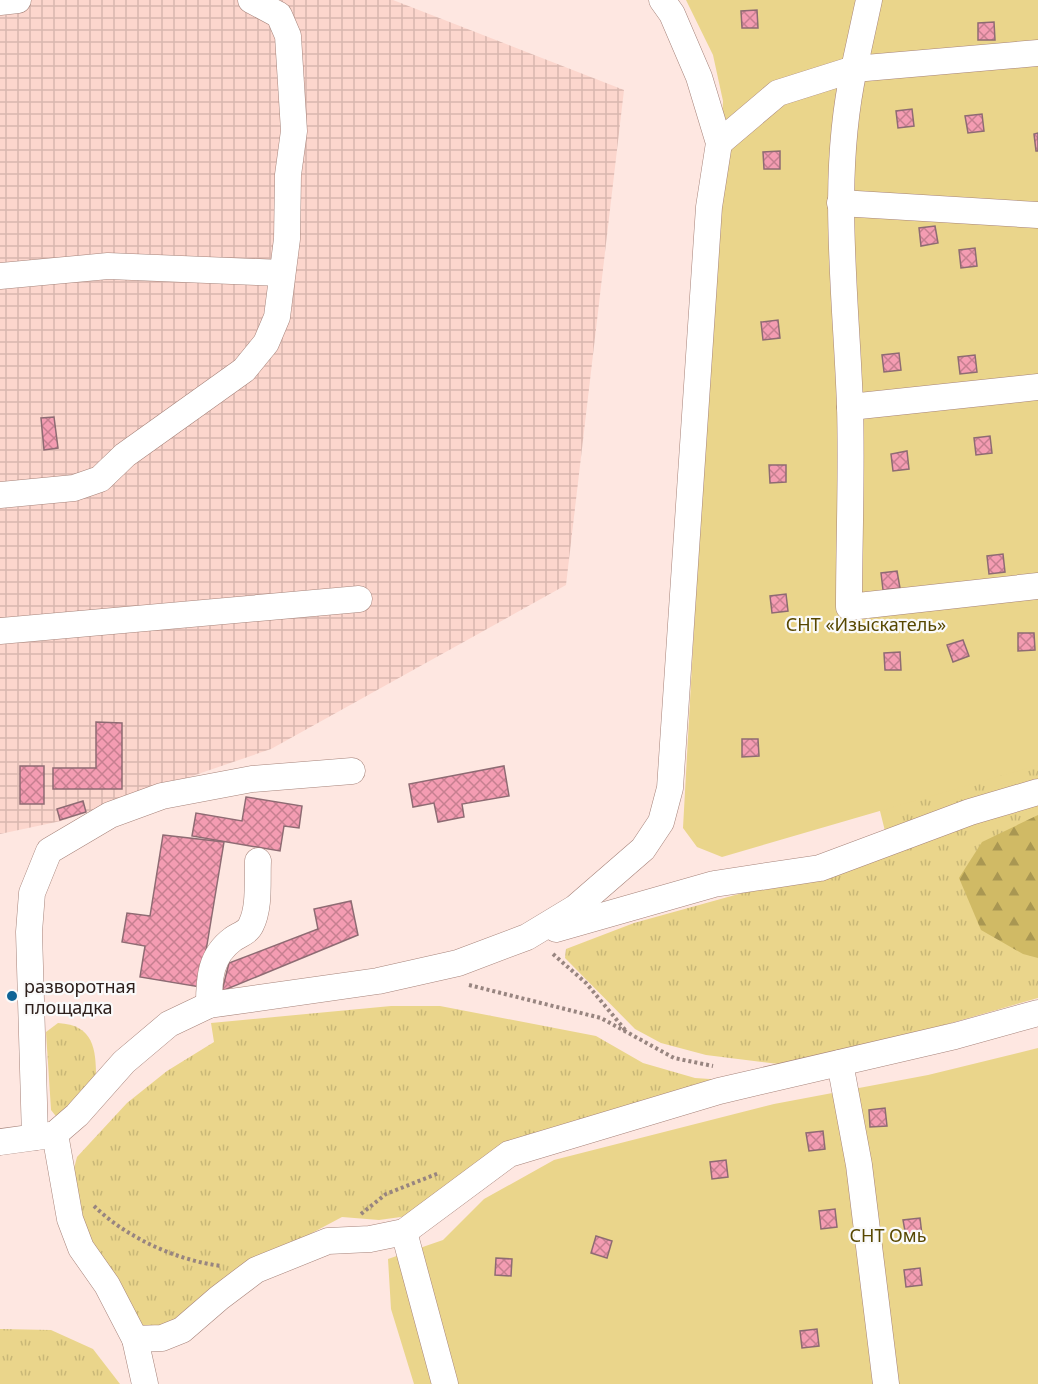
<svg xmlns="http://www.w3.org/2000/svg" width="1038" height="1384" font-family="'Noto Sans',sans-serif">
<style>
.industrial{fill:url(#industrial-grid)}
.grass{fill:url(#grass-tufts)}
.forest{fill:url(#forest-firs)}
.green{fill:#ead58b}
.building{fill:url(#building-cross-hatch);stroke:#8e6b73;stroke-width:1.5}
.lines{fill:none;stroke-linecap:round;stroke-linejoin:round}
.minor-casing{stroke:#a6837a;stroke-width:27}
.path{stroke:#988580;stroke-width:4;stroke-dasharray:3 3;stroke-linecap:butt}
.minor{stroke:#fff;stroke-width:26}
.poi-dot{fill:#106496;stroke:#fafafa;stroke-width:2}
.labels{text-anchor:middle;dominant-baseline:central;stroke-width:4.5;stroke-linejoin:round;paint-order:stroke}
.park-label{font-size:18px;fill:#574700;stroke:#fafafa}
.poi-label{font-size:18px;fill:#2e201c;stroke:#fafafa;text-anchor:start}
</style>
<defs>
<pattern id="industrial-grid" width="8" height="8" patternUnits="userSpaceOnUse" patternTransform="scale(1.5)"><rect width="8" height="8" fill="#fcd6cd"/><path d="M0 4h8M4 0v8" fill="none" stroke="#d8b7af"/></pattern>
<pattern id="grass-tufts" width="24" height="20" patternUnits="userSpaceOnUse" patternTransform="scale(1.5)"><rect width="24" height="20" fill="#ead58b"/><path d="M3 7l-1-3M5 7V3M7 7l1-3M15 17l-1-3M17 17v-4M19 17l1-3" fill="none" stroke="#c9b777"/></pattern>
<pattern id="forest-firs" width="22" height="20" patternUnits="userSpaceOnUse" patternTransform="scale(1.5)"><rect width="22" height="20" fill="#d0ba65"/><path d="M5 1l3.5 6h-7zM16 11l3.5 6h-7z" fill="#a99752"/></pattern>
<pattern id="building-cross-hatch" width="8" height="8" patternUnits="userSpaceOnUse" patternTransform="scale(1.5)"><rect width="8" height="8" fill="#f49cb2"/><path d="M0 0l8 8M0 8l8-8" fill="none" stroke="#c67f90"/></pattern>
</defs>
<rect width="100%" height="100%" fill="#fee7e1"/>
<polygon class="industrial" points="0,0 393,0 624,90 566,585 271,749 61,821 0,834"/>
<g class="grass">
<polygon points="1038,756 1038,785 885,831 878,803"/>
<polygon points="1038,800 1038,998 837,1056 779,1064 706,1055 661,1043 635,1029 565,958 566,949 634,923 898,850"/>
<polygon points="391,1006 440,1006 596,1036 643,1063 695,1078 740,1081 506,1147 408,1216 379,1220 342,1217 267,1257 186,1316 152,1331 138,1327 83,1235 73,1172 77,1157 127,1103 167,1071 214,1042 211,1023"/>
<path d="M 58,1023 C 94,1025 96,1049 96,1079 L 59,1120 L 51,1110 L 46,1032 Z"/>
<polygon points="0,1329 51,1330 93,1349 120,1384 0,1384"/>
</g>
<polygon class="forest" points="1038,815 1038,958 1023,954 981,930 959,878 982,842"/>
<g class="green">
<polygon points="686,0 1038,0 1038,765 722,857 697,847 683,828 723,101 713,55"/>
<polygon points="1038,1048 1038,1384 414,1384 391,1309 388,1259 443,1240 484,1199 554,1160 774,1104 928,1075"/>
</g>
<g class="building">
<polygon points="757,10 758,28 742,28 741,11"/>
<polygon points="994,22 995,40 978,40 978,23"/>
<polygon points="912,109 914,126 898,128 896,111"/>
<polygon points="982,114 984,131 968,133 965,116"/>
<polygon points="1038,133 1038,151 1036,151 1034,134"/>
<polygon points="780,151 780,169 764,169 763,152"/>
<polygon points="935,226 938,243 921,246 919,228"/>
<polygon points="975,248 977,266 961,268 959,250"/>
<polygon points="778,320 780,338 763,340 761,322"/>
<polygon points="899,353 901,370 884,372 882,355"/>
<polygon points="975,355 977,372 960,374 958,357"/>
<polygon points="54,417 58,448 44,450 41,418"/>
<polygon points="990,436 992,453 976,455 974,438"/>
<polygon points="907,451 909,469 893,471 891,454"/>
<polygon points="769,465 786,465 786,482 770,483"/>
<polygon points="1003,554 1005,572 989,574 987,556"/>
<polygon points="897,571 900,588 883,590 881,573"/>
<polygon points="786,594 788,611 772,613 770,596"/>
<polygon points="1018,633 1034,633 1035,650 1018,651"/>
<polygon points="963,640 969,656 953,662 947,645"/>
<polygon points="900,652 901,670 885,670 884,653"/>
<polygon points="96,722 122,723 122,789 53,789 53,768 96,768"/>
<polygon points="742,739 758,739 759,756 742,757"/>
<rect x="20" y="766" width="24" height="38"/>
<polygon points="504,766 509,796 462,804 464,817 438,822 434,803 413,807 409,784"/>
<polygon points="246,797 302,806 299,828 284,826 280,851 192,836 196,813 242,821"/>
<polygon points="83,801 86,812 60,820 57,809"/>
<polygon points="163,835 224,842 200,987 140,977 145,946 122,942 127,913 150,916"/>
<polygon points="351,901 358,935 222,991 229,963 318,929 314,909"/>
<polygon points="885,1108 887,1126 870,1127 869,1110"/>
<polygon points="823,1131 825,1149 809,1151 806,1133"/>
<polygon points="726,1160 728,1177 712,1179 710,1162"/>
<polygon points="835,1209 837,1227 821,1229 819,1211"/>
<polygon points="920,1218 922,1235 906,1237 903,1220"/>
<polygon points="596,1236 612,1241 607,1258 591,1253"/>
<polygon points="496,1258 512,1259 511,1276 495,1275"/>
<polygon points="920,1268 922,1285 906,1287 904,1270"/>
<polygon points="817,1329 819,1346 802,1348 800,1331"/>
</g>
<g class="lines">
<defs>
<g id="minor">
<polyline points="0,2 18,0"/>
<path d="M 1038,53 L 854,69 C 830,179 846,294 850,406 C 852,473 849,540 849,607 L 1038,586"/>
<polyline points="719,143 778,93 854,69 869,0"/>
<polyline points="840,203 1038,215"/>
<polyline points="0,276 108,266 282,273"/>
<polyline points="850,407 1038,387"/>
<polyline points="0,495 74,488 100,479 125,455 244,370 266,343 277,317 287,239 288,175 294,131 288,36 279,15 251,0"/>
<polyline points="0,631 359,599"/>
<polyline points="556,929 714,884 820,868 970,812 1038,792"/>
<path d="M 209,1005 C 209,978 210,956 233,939 C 239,935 248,932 251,925 C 260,907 257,882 258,861"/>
<polyline points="840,1063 859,1165 886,1384"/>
<polyline points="55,1134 77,1115 124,1062 169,1024 209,1005 378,981 458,963 527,937 575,908 643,849 661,822 670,788 709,207 719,143 699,77 672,14 662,0"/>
<polyline points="55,1134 70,1219 81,1248 107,1285 135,1339 145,1384"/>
<polyline points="35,1137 29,932 32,893 49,851 110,815 162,796 252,779 352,771"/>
<polyline points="0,1142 51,1135"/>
<polyline points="404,1232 445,1384"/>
<polyline points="135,1339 162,1338 182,1330 219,1298 256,1270 328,1241 370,1239 404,1232 509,1154 719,1091 955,1036 1038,1013"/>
</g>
</defs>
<use href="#minor" class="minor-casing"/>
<g class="path">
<polyline points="553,954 586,983 626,1031"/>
<polyline points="469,985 601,1018 674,1058 713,1066"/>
<path d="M 94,1206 C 127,1238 176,1260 221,1266"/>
<polyline points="361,1214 386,1194 439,1173"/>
</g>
<use href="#minor" class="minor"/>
</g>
<circle class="poi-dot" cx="12" cy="996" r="6"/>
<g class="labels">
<g class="park-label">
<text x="866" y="624">СНТ «Изыскатель»</text>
<text x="888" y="1235">СНТ Омь</text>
</g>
<g class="poi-label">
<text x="24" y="986">разворотная<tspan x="24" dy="21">площадка</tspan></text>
</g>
</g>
</svg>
